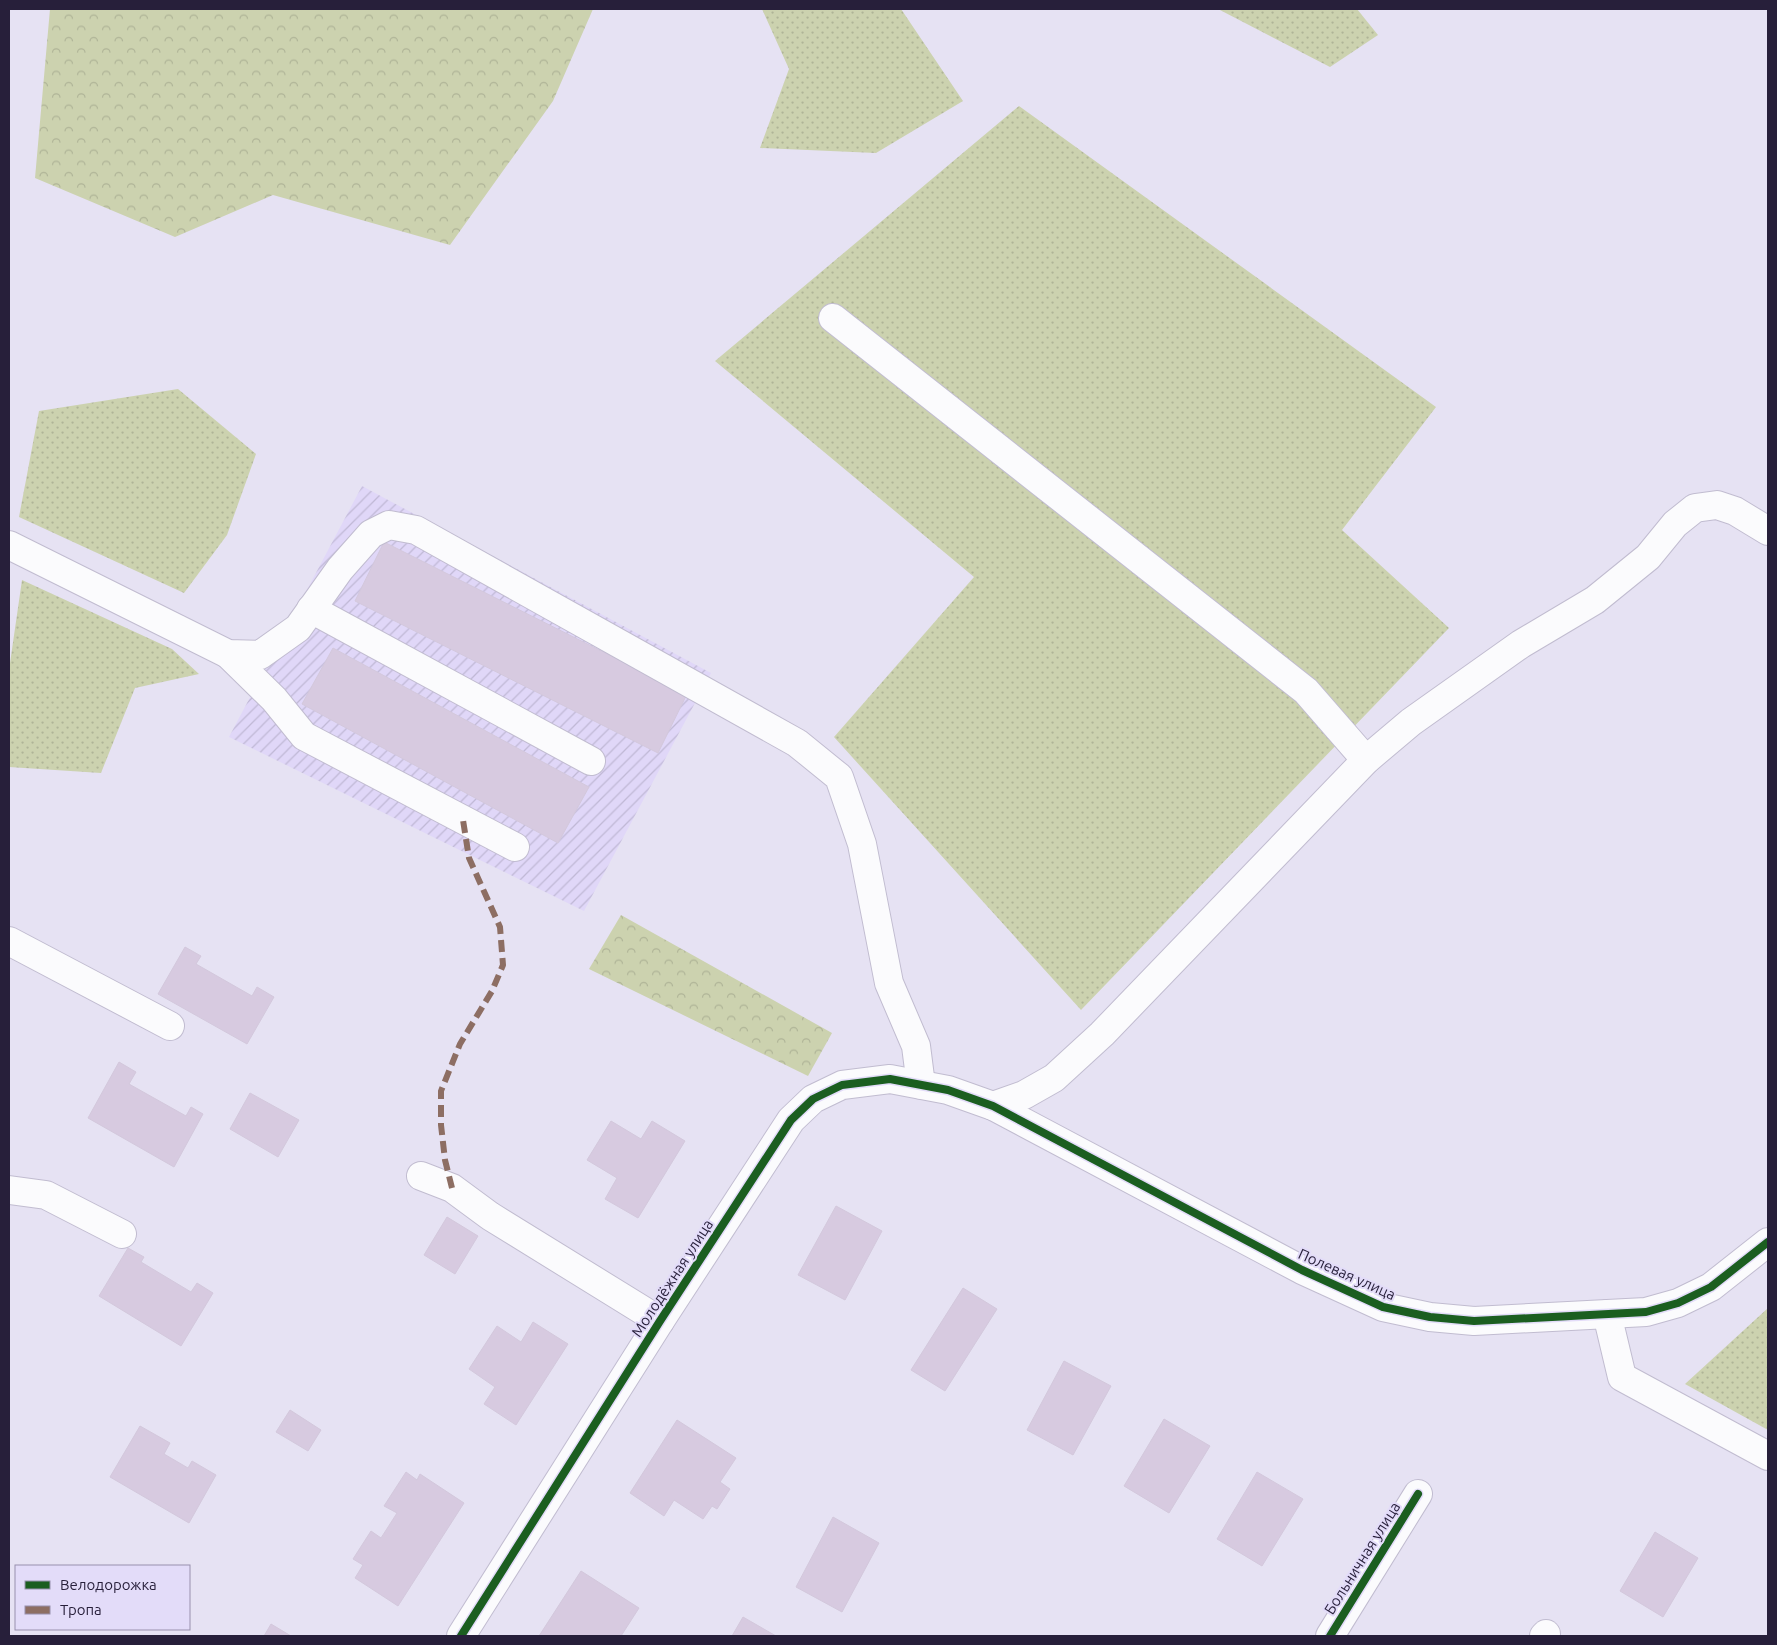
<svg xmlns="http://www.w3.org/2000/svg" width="1777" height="1645" font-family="Ubuntu,sans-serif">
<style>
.industrial{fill:url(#industrial-furrows)}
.grass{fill:url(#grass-dots)}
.forest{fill:url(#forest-crowns)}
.building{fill:#d7cae0;stroke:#d3c8dc}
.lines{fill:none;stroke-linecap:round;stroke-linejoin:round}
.minor-casing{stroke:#c1bcd0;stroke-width:30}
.minor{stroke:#fbfbfd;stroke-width:28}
.quiet{stroke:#8d6e63;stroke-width:6;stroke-dasharray:12 6;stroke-linecap:butt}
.cycleway-casing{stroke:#e3dcf9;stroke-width:11}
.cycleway{stroke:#1b5e20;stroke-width:8}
.labels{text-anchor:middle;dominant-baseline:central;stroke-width:4;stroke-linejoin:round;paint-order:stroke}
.street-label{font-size:15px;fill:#271f3a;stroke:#e3dcf9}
</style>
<defs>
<pattern id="industrial-furrows" width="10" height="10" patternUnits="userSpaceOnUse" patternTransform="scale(1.25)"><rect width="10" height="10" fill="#e0d7f8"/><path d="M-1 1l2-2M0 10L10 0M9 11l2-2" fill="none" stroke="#c0b8d5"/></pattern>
<pattern id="grass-dots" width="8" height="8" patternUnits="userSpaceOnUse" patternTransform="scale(1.25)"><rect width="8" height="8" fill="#ccd2af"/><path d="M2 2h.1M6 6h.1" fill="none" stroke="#afb497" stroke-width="1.8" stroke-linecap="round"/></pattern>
<pattern id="forest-crowns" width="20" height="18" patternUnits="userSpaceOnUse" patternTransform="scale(1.25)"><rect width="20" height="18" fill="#ccd2af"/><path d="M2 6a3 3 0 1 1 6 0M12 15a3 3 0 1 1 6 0" fill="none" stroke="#afb497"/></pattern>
</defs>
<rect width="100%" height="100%" fill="#e6e2f3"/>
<polygon class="industrial" points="362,486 711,673 584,911 229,737"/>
<g class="grass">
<polygon points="762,9 901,9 963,101 876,153 760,148 789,69"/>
<polygon points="1218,9 1357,9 1378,35 1330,67"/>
<polygon points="1019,106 1436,407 1342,530 1449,628 1081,1010 834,737 974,577 715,361"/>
<polygon points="178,389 256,454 227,535 184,593 19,517 39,411"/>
<polygon points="22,580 172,649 199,674 135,688 101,773 9,767 9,670"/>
<polygon points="1768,1308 1768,1430 1685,1384"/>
</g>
<g class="forest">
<polygon points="50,9 593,9 553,101 450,245 273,195 175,237 35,178"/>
<polygon points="621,915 832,1033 808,1076 589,969"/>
</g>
<g class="building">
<polygon points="384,542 687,694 658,753 355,601"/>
<polygon points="333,648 589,787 558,843 302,704"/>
<polygon points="185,947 201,956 196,964 252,996 257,987 274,997 247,1044 158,994"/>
<polygon points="119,1062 136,1072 129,1084 186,1116 191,1107 203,1114 174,1167 88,1118"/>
<polygon points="250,1093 299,1120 278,1157 230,1129"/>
<polygon points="611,1121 641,1139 652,1121 685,1141 638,1218 605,1199 617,1178 587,1160"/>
<polygon points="836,1206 882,1231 845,1300 798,1275"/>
<polygon points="447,1217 478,1236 455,1274 424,1255"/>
<polygon points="128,1248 144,1257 141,1262 191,1292 197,1283 213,1293 181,1346 99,1296"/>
<polygon points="963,1288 997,1309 945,1391 911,1370"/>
<polygon points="533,1322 568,1344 516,1425 484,1404 495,1387 469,1369 497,1326 521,1342"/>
<polygon points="1064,1361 1111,1386 1073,1455 1027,1430"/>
<polygon points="290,1410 321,1430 308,1451 276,1432"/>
<polygon points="1164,1419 1210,1446 1169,1513 1124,1486"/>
<polygon points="677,1420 736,1458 720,1482 730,1489 717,1509 712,1506 703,1519 674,1500 664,1516 630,1493"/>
<polygon points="140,1426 170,1443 164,1454 188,1468 192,1461 216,1475 189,1523 110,1477"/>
<polygon points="406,1472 417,1480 420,1474 464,1503 398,1606 355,1578 363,1565 353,1559 371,1531 381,1538 397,1513 384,1506"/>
<polygon points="1257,1472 1303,1499 1262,1566 1217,1539"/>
<polygon points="833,1517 879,1543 842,1612 796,1587"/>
<polygon points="1655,1532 1698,1558 1663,1617 1620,1591"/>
<polygon points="581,1571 639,1608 621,1636 539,1636"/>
<polygon points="743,1617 776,1636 732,1636"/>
<polygon points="271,1624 291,1636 264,1636"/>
</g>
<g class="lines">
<defs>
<g id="minor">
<polyline points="833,318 1306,691 1366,760"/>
<polyline points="9,545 228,654 260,655 298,628 340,569 371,534 389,525 416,530 797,743 839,777 862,844 889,983 916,1046 921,1085"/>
<polyline points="311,609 591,761"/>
<polyline points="228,654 274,699 304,736 515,847"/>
<polyline points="9,941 170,1026"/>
<polyline points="993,1106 1024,1095 1054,1078 1102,1034 1366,760 1411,722 1521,644 1595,600 1648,557 1675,524 1695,508 1717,505 1735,511 1768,531"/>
<polyline points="421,1176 452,1188 490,1216 660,1321"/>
<polyline points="9,1190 46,1195 122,1234"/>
<polyline points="1607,1314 1622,1377 1768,1456"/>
<polyline points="461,1636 660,1321 791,1120 813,1099 842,1085 890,1079 948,1090 993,1106 1302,1270 1383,1307 1430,1317 1474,1321 1646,1312 1678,1303 1711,1287 1768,1242"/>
<polyline points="1330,1636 1418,1494"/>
<polyline points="1544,1636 1546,1634"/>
</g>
</defs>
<use href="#minor" class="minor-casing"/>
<use href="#minor" class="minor"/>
<polyline class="quiet" points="452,1188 445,1160 441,1125 441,1091 460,1044 492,991 503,965 500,927 469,858 463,820"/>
<defs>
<g id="cycleway">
<polyline points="461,1636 660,1321 791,1120 813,1099 842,1085 890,1079 948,1090 993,1106 1302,1270 1383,1307 1430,1317 1474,1321 1646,1312 1678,1303 1711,1287 1768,1242"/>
<polyline points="1330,1636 1418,1494"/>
</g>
</defs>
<use href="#cycleway" class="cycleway-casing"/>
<use href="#cycleway" class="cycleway"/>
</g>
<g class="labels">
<g class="street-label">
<text transform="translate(1347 1274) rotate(24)">Полевая улица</text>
<text transform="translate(672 1278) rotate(-57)">Молодёжная улица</text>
<text transform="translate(1362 1558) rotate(-58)">Больничная улица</text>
</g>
</g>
<rect width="1777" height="1645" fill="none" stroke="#271f3a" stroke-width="20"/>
<rect x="15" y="1565" width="175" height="65" fill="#e3dcf9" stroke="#9890ad"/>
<rect x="25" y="1581" width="25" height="8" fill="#1b5e20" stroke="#9890ad"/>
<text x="60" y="1590" font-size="15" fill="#271f3a">Велодорожка</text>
<rect x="25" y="1606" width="25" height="8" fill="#8d6e63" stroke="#9890ad"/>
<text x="60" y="1615" font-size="15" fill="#271f3a">Тропа</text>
</svg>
